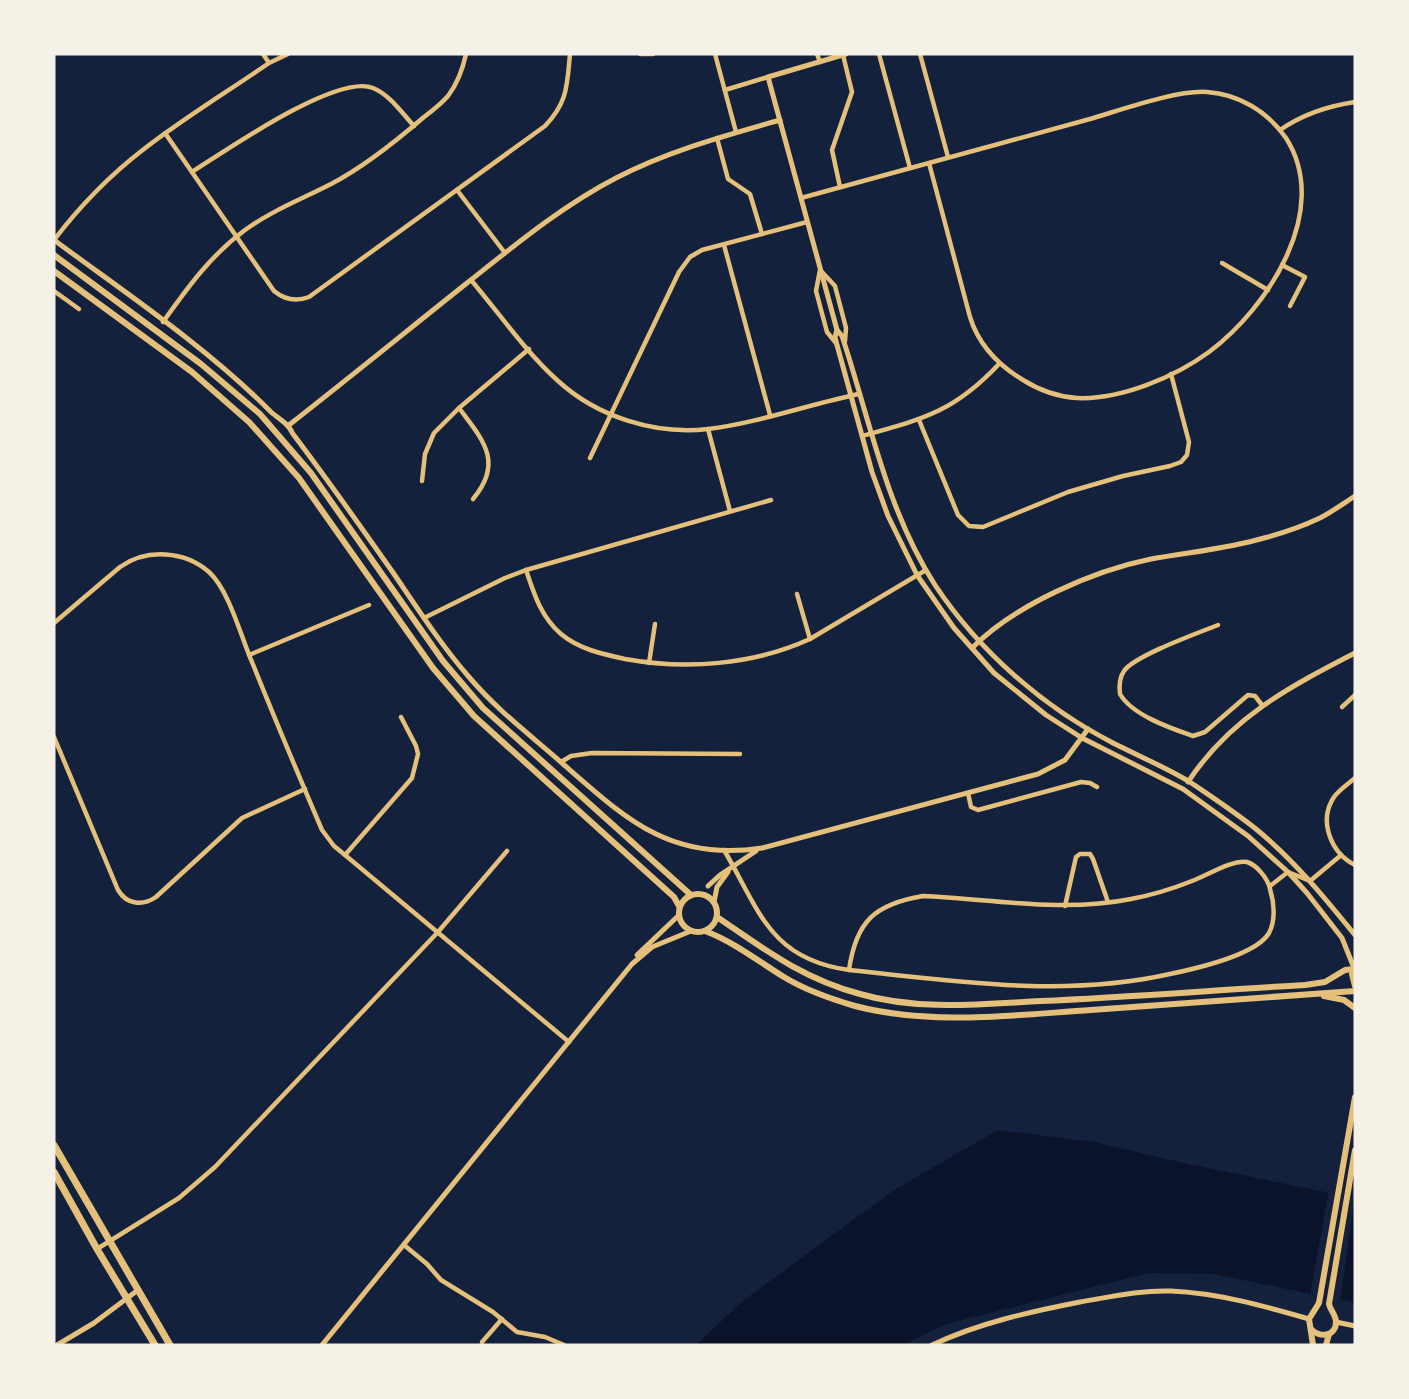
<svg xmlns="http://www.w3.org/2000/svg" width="1409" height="1399" font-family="Helvetica,sans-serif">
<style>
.water{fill:#0b132b}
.pier{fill:#14213d}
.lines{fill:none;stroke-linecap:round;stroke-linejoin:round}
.minor{stroke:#e5c07b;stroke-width:4.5}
.tertiary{stroke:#e5c07b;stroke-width:5}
.secondary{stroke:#e5c07b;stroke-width:6}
.primary{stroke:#e5c07b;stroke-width:7}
</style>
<rect width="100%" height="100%" fill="#14213d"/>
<polygon class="water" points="998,1130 1094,1142 1188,1164 1355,1198 1355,1303 1214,1274 1149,1273 946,1324 903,1345 696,1345 744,1300 894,1190"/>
<polygon class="pier" points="1329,1190 1355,1195 1340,1302 1310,1295"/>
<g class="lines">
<g class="minor">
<polyline points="263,54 269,63"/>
<polyline points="640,54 653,54"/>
<polyline points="715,54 736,132"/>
<polyline points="817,54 820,62"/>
<polyline points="879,54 910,168"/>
<polyline points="920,54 948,157"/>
<polyline points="725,90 768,77"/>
<path d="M 1280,130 C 1303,114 1328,106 1355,102"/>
<path d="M 165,133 L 274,291 C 285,300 296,302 309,297 L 545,126 C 568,102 567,85 570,54"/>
<polyline points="717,138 728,179 750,194 762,234"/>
<path d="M 192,172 C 225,151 337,73 373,88 C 390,95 402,113 414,126"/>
<polyline points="840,187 832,150 852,92 843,55"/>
<polyline points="457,190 505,253"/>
<path d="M 801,198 C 897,172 993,145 1090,119 C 1121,110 1176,90 1207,92 C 1239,94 1268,112 1286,138 C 1332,210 1268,308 1209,352 C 1175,377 1120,400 1077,398 C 1059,397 1039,390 1023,380 C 998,365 979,346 970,317 L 929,163"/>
<path d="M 54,240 C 80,206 110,175 144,149 C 184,118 227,92 269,63 L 288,54"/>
<polyline points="724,245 770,415"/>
<polyline points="1222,263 1268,290"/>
<polyline points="1282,265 1305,277 1290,306"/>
<polyline points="820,270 816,291 827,332 836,343"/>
<polyline points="822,272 835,286 846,328 845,341"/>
<path d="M 471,280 C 499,313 525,351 557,380 C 597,417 655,435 708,429 C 758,423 810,404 859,394"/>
<polyline points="54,291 79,309"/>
<path d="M 163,322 C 188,287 211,255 245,230 C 271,211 302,199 331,184 C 364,167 395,142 424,117 C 432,111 441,104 448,96 C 457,84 463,68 466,54"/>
<path d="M 459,408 C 483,440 504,462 473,499"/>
<polyline points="919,420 958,515 969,526 983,527 1068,492 1123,476 1170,466 1181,462 1187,455 1189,442 1171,374"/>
<polyline points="708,429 730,511"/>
<path d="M 862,436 C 923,419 954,412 999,364"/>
<polyline points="590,458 679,272 690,257 702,250 807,222"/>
<polyline points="422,481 425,454 434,433 459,408 529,349"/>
<path d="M 526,570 C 534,594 541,617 561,634 C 579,649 602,654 625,659 C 686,670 753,665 810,639 L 926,570"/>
<polyline points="797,594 810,639"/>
<polyline points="424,618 505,578 526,570 771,500"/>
<path d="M 54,623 L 120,567 C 147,548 185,551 209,572 C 229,590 241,637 252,662 C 275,719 298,774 322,830 L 334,846 L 345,855 L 569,1042"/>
<path d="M 1218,625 C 1198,633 1134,656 1124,671 C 1119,678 1119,686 1120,694 C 1132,715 1170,728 1193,736 L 1205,732 L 1248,695 L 1255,696 L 1262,705"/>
<polyline points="249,655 369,605"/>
<polyline points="649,663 655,624"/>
<polyline points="1342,707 1355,695"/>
<path d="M 54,737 L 118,890 C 127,905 143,906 156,897 L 242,818 L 305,789"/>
<polyline points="561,762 571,756 592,753 740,754"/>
<path d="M 1355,778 C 1348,784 1339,790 1334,797 C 1318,821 1331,853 1355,865"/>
<polyline points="968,793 971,807 978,810 1081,782 1090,783 1097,787"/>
<path d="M 724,850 C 759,909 769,959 849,970 C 956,981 1063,998 1170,974 C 1194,969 1256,955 1269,933 C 1276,920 1274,902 1270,889 C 1268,879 1257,865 1247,862 C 1233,859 1206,876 1192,881 C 1172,889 1152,895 1131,899 C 1062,913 992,899 923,896 C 875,904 856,921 849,970"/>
<polyline points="345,855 412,778 418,754 416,746 401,717"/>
<polyline points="1270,886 1288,872 1310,881 1340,856"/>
<polyline points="1065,906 1076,857 1080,854 1090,854 1093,859 1108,902"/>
<polyline points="404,1245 427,1264 441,1280 493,1312 517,1332 545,1337 564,1345"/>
<polyline points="97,1249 179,1198 215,1167 438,932 507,851"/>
<polyline points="482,1342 502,1319"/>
</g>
<g class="tertiary">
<polyline points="846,54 768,77 837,330 835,337 837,345 872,472 888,516 917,575 954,628 994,673 1046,715 1082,738 1183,789 1248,836 1288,872 1307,893 1342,938 1354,968"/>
<path d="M 54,240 C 127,294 208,348 271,412 C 280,420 288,423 293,434 C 328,480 361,527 394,574 C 418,609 441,645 469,677 C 496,709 530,735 562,763 C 626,819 670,862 762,848 L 1038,774 L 1065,760 L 1088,729"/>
<path d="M 837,330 L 842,336 C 870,420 886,509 935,585 C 979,651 1043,707 1113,743 C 1139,756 1165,767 1190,782 C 1212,797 1235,812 1256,829 C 1294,860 1324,897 1355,935"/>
<path d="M 289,425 C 349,378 408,330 467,283 C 515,245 562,206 616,178 C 668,151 724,136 780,120"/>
<path d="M 972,648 C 1015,605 1092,571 1151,559 C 1189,552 1227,549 1264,538 C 1283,533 1303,526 1320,518 C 1332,512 1344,503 1355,496"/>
<path d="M 1188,782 C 1230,718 1289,687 1355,653"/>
<polyline points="708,886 720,875 756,851"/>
<polyline points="714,902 717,887 728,872"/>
<polyline points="637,955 678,916"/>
<polyline points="1336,1322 1355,1326"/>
<polyline points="57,1345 94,1323 138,1290"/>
<polyline points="322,1345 632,964 652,947 691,931"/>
<path d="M 932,1345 C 979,1323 1029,1312 1080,1302 C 1110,1297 1140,1290 1171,1291 C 1218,1293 1264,1306 1309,1319"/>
</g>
<g class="secondary">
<polyline points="54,255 201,364 260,414 311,473 443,661 483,708 691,895"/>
<polyline points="54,271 192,372 249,422 299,478 433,668 474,716 674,897 679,906"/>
<circle cx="698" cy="913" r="19"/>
<path d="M 717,917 C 764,949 803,979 860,994 C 918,1011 981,1004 1041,1001 C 1129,997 1217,990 1305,985 L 1325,982 L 1345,970 L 1354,969"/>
<path d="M 705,931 C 734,942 758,961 784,977 C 805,990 831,999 855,1006 C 932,1026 1014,1015 1091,1010 C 1179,1004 1267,997 1355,991"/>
<polyline points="1355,967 1352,974 1355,986"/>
<polyline points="1324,996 1344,1000 1355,1008"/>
<path d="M 1311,1329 C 1319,1338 1336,1337 1336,1322 C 1336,1315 1330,1310 1329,1304 L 1355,1150"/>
<polyline points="1313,1345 1309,1319 1319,1303 1355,1097"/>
<polyline points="1326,1345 1329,1334"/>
</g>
<g class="primary">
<polyline points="54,1145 170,1345"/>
<polyline points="54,1172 97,1249 155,1345"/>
</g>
</g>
<rect width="1409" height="1399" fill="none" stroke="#f6f1e7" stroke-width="111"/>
</svg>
